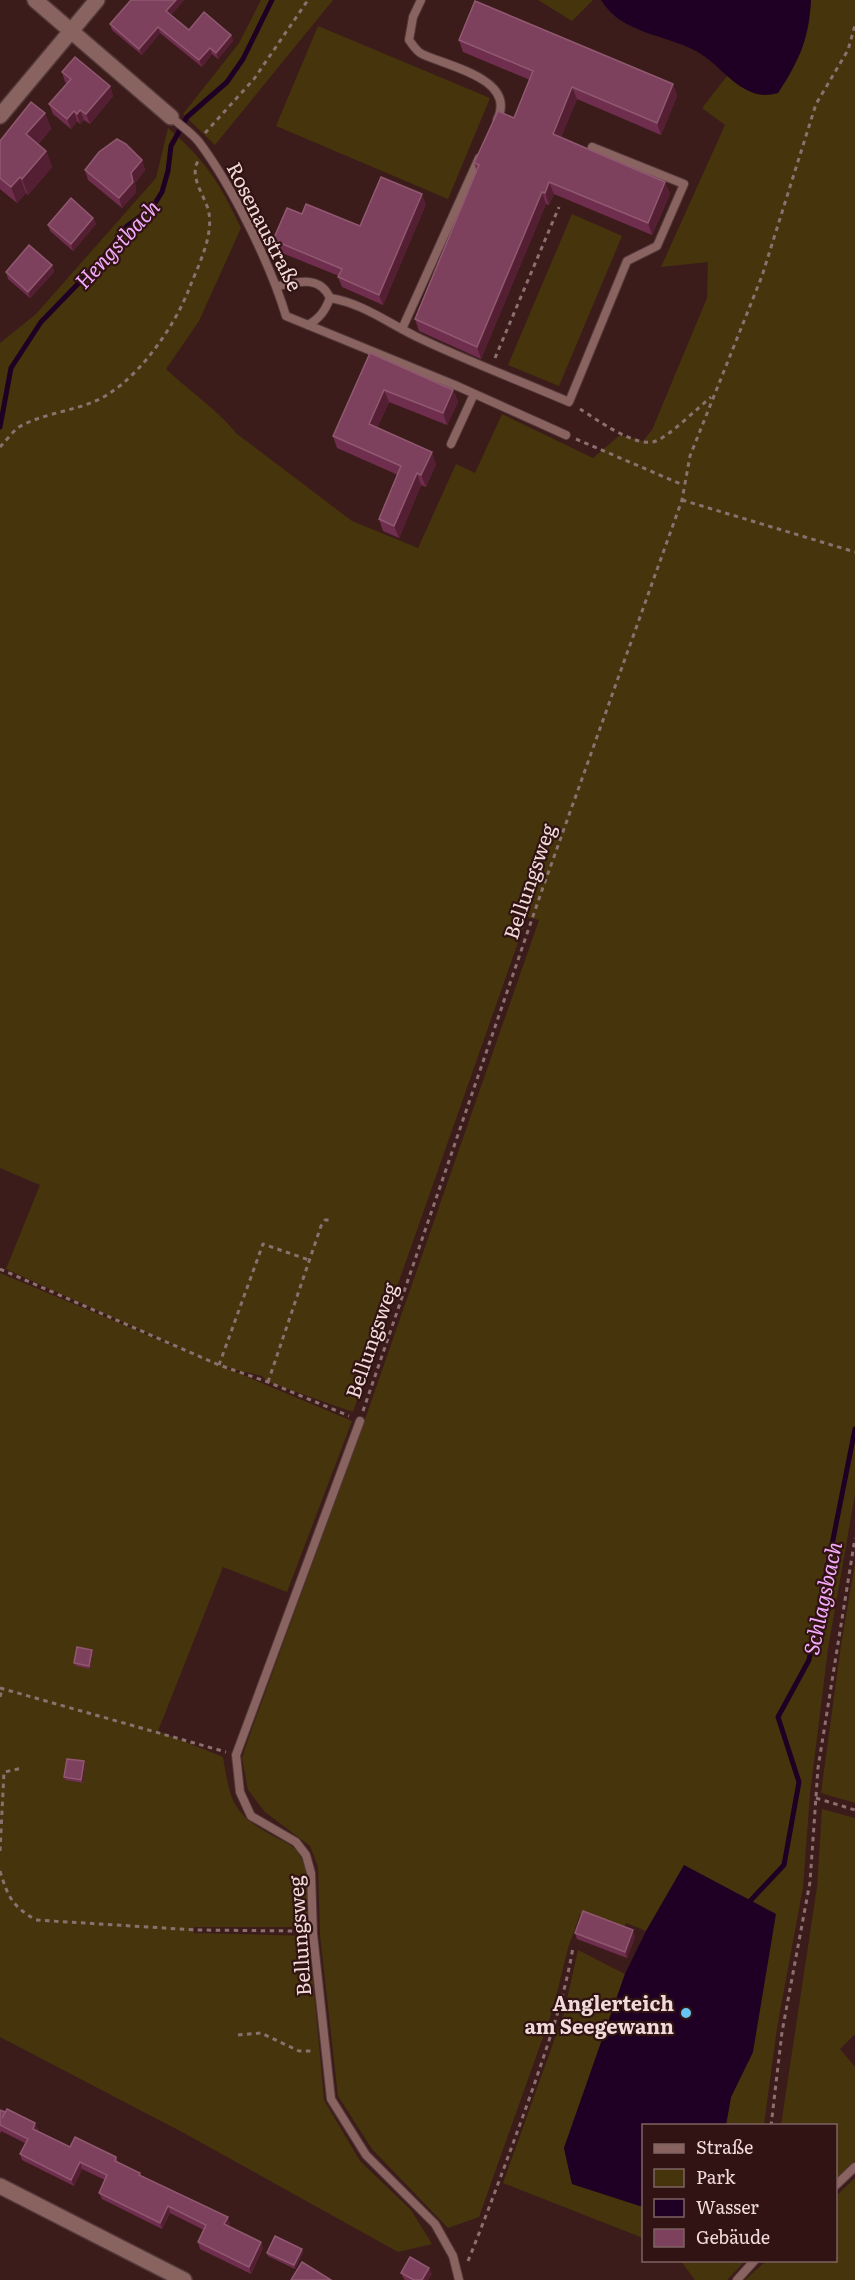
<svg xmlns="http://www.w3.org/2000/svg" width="855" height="2280" font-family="Literata,serif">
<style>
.green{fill:#46340c}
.water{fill:#1f0024}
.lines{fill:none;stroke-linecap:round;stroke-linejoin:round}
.stream{stroke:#1f0024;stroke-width:5}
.service-casing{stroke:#533839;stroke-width:10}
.minor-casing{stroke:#533839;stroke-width:18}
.path{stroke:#8b706f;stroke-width:3;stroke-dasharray:4.5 4.5;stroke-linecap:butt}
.service{stroke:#886360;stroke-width:8}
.minor{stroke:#886360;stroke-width:15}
.wall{fill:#702e4e}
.shaded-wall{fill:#551f33}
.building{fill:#7e415d;stroke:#905970;stroke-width:1.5}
.poi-dot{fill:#68c4f0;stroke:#301312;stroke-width:2}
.labels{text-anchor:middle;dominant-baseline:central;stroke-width:4.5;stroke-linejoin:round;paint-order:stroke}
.street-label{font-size:20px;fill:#f1dbda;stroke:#301312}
.poi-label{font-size:20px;font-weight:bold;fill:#f1dbda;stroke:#301312;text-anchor:end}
.water-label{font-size:21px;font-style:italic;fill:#f4abfe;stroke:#301312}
</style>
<rect width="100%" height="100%" fill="#3b1c1b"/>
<g class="green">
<polygon points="261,0 333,0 215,145 183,114 239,43"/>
<polygon points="538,0 593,0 572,21"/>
<path d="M 811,0 L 855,0 L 855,1494 L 828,1649 L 810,1794 L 803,1887 L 777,2028 L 764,2125 L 726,2125 L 731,2097 L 753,2052 L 684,1866 L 646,1931 L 626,1923 L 623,1930 L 580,1914 L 568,1948 L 553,2009 L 479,2217 L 448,2228 L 372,2149 L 338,2096 L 320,1935 L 318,1867 L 310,1846 L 265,1812 L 248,1790 L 242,1758 L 249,1737 L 364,1422 L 539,920 L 527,917 L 353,1412 L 268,1382 L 262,1376 L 224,1367 L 352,1421 L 287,1592 L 223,1567 L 158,1731 L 223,1757 C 230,1796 230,1812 268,1833 C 276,1838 290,1843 296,1850 C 313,1870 308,1903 308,1927 L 194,1927 L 194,1933 L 309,1936 L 324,2100 L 360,2161 L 411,2210 L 432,2244 L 398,2252 L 182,2132 L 0,2037 L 0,1273 L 198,1356 L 6,1269 L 40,1185 L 0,1168 L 0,343 L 36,314 L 156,178 L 168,128 C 207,162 219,182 241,228 L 199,321 L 166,369 C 189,391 217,409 237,434 L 352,521 L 418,548 L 456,464 L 475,473 L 502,414 L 593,458 L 620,435 L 643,441 L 652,430 L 707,298 L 708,262 L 661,267 L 725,125 L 702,108 L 727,76 C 745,90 755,98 778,93 C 799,61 809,39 811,0 Z"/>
<polygon points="318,26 490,98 448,199 276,126"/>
<polygon points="572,214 622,236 559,386 508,365"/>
<polygon points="855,1563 855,1803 821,1793 841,1645"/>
<polygon points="822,1809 855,1818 855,2034 840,2049 855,2067 855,2161 836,2179 836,2126 781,2125 817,1887"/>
<polygon points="578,1950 625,1974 564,2148 572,2184 643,2207 643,2238 503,2183 564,2013"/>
<polygon points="855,2178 855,2280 745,2280 766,2261 836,2260 836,2196"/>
<polygon points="681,2261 745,2261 727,2280 695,2280"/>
</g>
<g class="water">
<path d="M 601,0 L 811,0 C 809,39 799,61 778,93 C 766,96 759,96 747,90 C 728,81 715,61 696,51 C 664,34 622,34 601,0 Z"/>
<polygon points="684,1865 776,1914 753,2052 731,2097 726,2125 644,2126 643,2207 572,2184 564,2148 625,1974 646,1931"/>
</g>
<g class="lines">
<g class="stream">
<polyline points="0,427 11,368 41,322 103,258 127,226 152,208 162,192 168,171 171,146 187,117 227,82 243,59 272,0"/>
<polyline points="751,1900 784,1865 799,1782 778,1717 809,1660 855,1429"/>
</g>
<defs>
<g id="service">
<path d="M 421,0 L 413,17 L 409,40 C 413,45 416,51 422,54 C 447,66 518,79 497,120"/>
<path d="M 171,117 C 180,125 192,133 199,142 C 232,186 270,263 286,316 L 457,386 L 566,435"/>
<path d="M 278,286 C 298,282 320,275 330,298 C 325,311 320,318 308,325"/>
<path d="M 330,298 C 362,303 388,323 417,337 C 467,361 518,380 569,402 L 627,261 L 657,246 L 684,184 L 592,147"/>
<polyline points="402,329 479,158"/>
<polyline points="451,444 474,394"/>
<polyline points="360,1421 236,1755 240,1792 251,1816 296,1842 306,1855 311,1873 313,1934 331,2099 366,2155 435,2224 453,2256 459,2280"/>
<polyline points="836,2185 855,2167"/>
<polyline points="737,2280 755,2260"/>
</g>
<g id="minor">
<polyline points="35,0 171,117"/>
<polyline points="0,116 97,0"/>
<polyline points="0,2186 184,2280"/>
</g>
</defs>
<use href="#service" class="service-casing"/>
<use href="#minor" class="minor-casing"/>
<g class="path">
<polyline points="205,133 254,79 308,0"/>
<polyline points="495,358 559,207"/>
<path d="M 580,409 C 596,419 637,449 656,441 C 668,437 699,407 711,397"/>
<polyline points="576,439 683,485"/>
<path d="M 0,447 C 6,441 12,432 19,427 C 39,415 71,411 93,402 C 134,386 174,328 189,289 C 198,266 215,234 208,209 C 204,195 189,176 198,161"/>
<polyline points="682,500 855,552"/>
<polyline points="0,1269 219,1365 268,1382 349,1416"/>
<polyline points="219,1365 263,1244 309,1260"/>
<polyline points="268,1382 321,1226 325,1220 330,1220"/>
<polyline points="363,1411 541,893 682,500 690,456 762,276 816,104 848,50 855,25"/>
<polyline points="0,1688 226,1752"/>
<polyline points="0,1697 2,1689"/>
<polyline points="816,1798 855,1810"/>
<polyline points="0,1851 4,1772 23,1768"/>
<path d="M 0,1871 C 8,1897 12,1906 36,1920 L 196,1930 L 299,1931"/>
<polyline points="238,2035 261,2033 299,2051 314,2051"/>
<polyline points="771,2126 782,2032 810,1882 818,1768 855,1538"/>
<path d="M 468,2261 C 491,2204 512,2147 533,2088 C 549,2041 565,1996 573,1947"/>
</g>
<use href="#service" class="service"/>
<use href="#minor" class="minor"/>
</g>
<g class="wall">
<polygon points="131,0 184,0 171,15 189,30 231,35 233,41 218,59 212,54 202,67 160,33 142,55 112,30 110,24"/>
<polygon points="459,40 673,84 677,96 661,135 577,99 561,137 665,182 670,194 652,235 554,194 549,205 546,204 481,359 419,331 415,319 477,171 474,163 514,118 530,80 463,52"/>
<polygon points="62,72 110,86 113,96 90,124 84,120 80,124 77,121 71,129 53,114 49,104 67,83 65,82"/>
<polygon points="45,113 51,129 38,144 46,151 52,167 28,195 26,193 17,203 0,189 0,141"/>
<polygon points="142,160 145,170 135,183 136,192 122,208 88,180 85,170"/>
<polygon points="426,204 383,305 342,287 338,277 339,276 277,251 273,240 302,214 360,226"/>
<polygon points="93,218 96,224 73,251 50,231 48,225"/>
<polygon points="52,265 54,272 30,298 8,279 6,272"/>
<polygon points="370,353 453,390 458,402 447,425 389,402 377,428 436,464 426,487 421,485 399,538 383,531 379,519 398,475 337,448 333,436"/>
<polygon points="93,1653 90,1669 76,1666 74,1663"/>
<polygon points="85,1765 83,1783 65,1780 64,1777"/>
<polygon points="575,1933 635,1937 627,1958 577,1939"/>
<polygon points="0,2110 35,2123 38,2130 37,2131 70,2147 116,2157 118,2162 140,2173 141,2176 230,2223 229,2226 261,2242 263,2248 251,2274 200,2249 198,2242 204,2230 170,2213 162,2229 102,2199 99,2193 105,2180 82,2169 74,2186 22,2160 20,2154 25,2143 1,2131 0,2134"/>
<polygon points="303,2252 295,2269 268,2256 267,2253"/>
<polygon points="401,2273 432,2274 428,2280 405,2280 404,2279"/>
</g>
<g class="shaded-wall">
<polygon points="176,0 184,0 169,18 166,11"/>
<polygon points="158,27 160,33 142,55 139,49"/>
<polygon points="231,35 233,41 218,59 216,53"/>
<polygon points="210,48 212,54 202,67 199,60"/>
<polygon points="673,84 677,96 661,135 657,123"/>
<polygon points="110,86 113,96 90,124 86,114"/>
<polygon points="572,87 577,99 557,146 553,134"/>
<polygon points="80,110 84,120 80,124 77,114"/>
<polygon points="74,111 77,121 71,129 67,119"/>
<polygon points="45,113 51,129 32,150 26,134"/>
<polygon points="46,151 52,167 28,195 22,179"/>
<polygon points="142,160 145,170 135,183 136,192 122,208 119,198 131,173"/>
<polygon points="20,177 26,193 17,203 11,187"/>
<polygon points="549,182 554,194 549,205 545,193"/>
<polygon points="665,182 670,194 652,235 648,223"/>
<polygon points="542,192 546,204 481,359 477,347"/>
<polygon points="422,194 426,204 383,305 379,295"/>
<polygon points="93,218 96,224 73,251 71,244"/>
<polygon points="52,265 54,272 30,298 28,292"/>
<polygon points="384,390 389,402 373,436 369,424"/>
<polygon points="453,390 458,402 447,425 443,413"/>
<polygon points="432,452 436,464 426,487 421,475"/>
<polygon points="417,473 421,485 399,538 394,526"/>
<polygon points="92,1650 93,1653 90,1669 89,1666"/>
<polygon points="84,1761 85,1765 83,1783 81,1780"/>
<polygon points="633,1930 635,1937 627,1958 625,1952"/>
<polygon points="35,2123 38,2130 35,2135 33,2129"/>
<polygon points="80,2162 82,2169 74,2186 71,2180"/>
<polygon points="168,2206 170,2213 162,2229 160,2223"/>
<polygon points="228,2217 230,2223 227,2230 224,2224"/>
<polygon points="261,2242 263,2248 251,2274 249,2267"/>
<polygon points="302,2249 303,2252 295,2269 294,2265"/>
<polygon points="429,2268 432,2274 428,2280 422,2280"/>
</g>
<g class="building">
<polygon points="131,0 176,0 166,11 189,30 204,12 231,35 216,53 210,48 199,60 158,27 139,49 110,24"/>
<polygon points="475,1 673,84 657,123 572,87 553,134 665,182 648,223 549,182 545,193 542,192 477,347 415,319 479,165 474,163 498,111 514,118 533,71 459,40"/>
<polygon points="75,57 110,86 86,114 80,110 77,114 74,111 67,119 49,104 71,79 62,72"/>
<polygon points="31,102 45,113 26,134 46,151 22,179 20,177 11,187 0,178 0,141"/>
<polygon points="117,139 126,144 142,160 131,173 133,182 119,198 85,170 99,152"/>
<polygon points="381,177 422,194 379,295 338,277 342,269 273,240 287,208 302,214 306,204 360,226"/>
<polygon points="71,198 93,218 71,244 48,225"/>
<polygon points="29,245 52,265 28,292 6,272"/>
<polygon points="370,353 453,390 443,413 384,390 369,424 432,452 421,475 417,473 394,526 379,519 401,466 333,436"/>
<polygon points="77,1647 92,1650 89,1666 74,1663"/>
<polygon points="67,1759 84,1761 81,1780 64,1777"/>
<polygon points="583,1911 633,1930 625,1952 575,1933"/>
<polygon points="7,2109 35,2123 33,2129 70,2147 75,2137 116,2157 115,2161 140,2173 139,2175 228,2217 224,2224 261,2242 249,2267 198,2242 206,2225 168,2206 160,2223 99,2193 107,2175 80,2162 71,2180 20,2154 28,2139 0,2125 0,2110 5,2112 2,2118"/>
<polygon points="275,2236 302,2249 294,2265 267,2253"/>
<polygon points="410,2257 429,2268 422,2280 414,2280 401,2273"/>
<polygon points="302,2262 331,2280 291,2280"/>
</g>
<circle class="poi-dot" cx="686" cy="2013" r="6"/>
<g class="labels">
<g class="street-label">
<text transform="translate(266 226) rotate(63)">Rosenaustraße</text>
<text transform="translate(528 881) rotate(-71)">Bellungsweg</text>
<text transform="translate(370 1340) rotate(-71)">Bellungsweg</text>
<text transform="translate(298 1936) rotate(-94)">Bellungsweg</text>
</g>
<g class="poi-label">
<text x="674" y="2002">Anglerteich<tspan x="674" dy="23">am Seegewann</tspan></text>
</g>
<g class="water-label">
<text transform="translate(116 243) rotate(-47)">Hengstbach</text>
<text transform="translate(821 1598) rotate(-78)">Schlagsbach</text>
</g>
</g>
<rect x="642" y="2124" width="195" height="138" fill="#301312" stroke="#7d6362" stroke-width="1.5"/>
<rect x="654" y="2144" width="30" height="9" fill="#886360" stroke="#7d6362" stroke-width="1.5"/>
<text x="696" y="2154" font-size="18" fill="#f1dbda">Straße</text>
<rect x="654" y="2169" width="30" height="18" fill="#46340c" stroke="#7d6362" stroke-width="1.5"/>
<text x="696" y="2184" font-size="18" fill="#f1dbda">Park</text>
<rect x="654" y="2199" width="30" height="18" fill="#1f0024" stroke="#7d6362" stroke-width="1.5"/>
<text x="696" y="2214" font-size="18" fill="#f1dbda">Wasser</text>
<rect x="654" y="2229" width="30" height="18" fill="#7e415d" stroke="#7d6362" stroke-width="1.5"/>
<text x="696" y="2244" font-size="18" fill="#f1dbda">Gebäude</text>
</svg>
